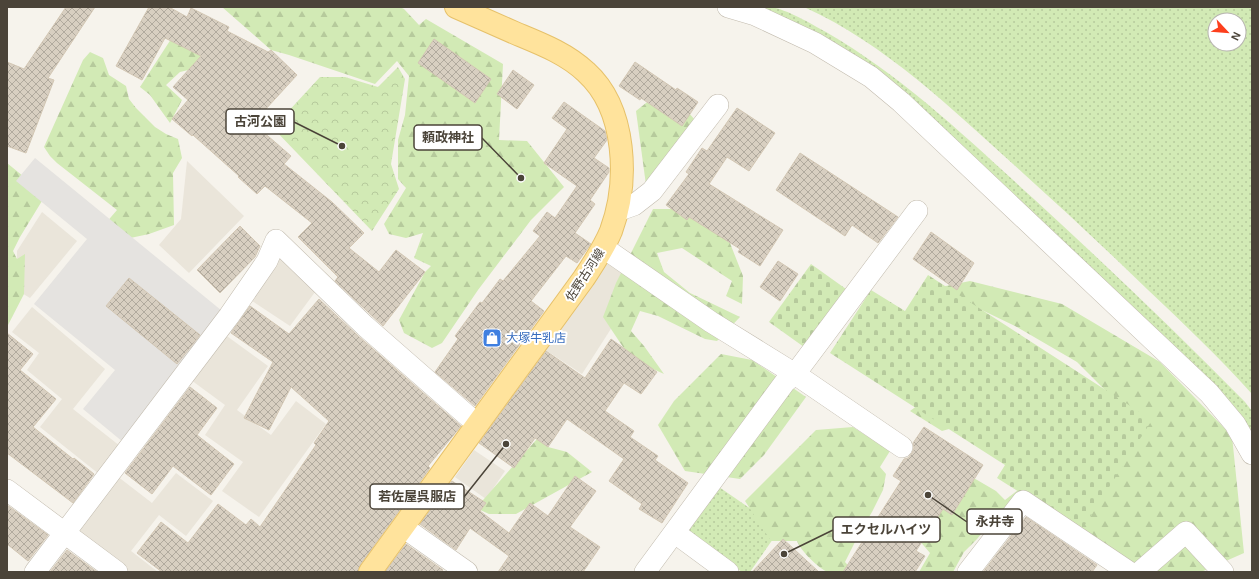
<svg xmlns="http://www.w3.org/2000/svg" width="1259" height="579" font-family="Arial,'Noto Sans JP',sans-serif">
<style>
.residential{fill:#eae5da}
.grass{fill:url(#grass-dots);fill-rule:evenodd}
.forest{fill:url(#forest-firs)}
.cemetery{fill:url(#cemetery-stones)}
.park{fill:url(#park-crowns)}
.parking{fill:#e5e3e0}
.building{fill:url(#building-cross-hatch);stroke:#d3c7b4}
.lines{fill:none;stroke-linecap:round;stroke-linejoin:round}
.minor-casing{stroke:#c2bbae;stroke-width:22}
.major-casing{stroke:#e6c16a;stroke-width:24}
.minor{stroke:#fff;stroke-width:21}
.major{stroke:#ffe39c;stroke-width:22}
.labels{text-anchor:middle;dominant-baseline:central;stroke-width:4;stroke-linejoin:round;paint-order:stroke}
.street-label{font-size:12px;fill:#4b4439;stroke:#fff}
.shop-label{font-size:12px;fill:#366cbe;stroke:#fff;text-anchor:start}
.leader{fill:none;stroke:#4b4439;stroke-width:1.5}
.callout-dot{fill:#4b4439;stroke:#fff;stroke-width:1.5}
.callout{fill:#fff;stroke:#4b4439;stroke-width:1.5}
.callout-label{font-size:13px;text-anchor:middle;font-weight:bold;fill:#4b4439}
</style>
<defs>
<pattern id="grass-dots" width="8" height="8" patternUnits="userSpaceOnUse"><rect width="8" height="8" fill="#d2eab5"/><path d="M2 2h.1M6 6h.1" fill="none" stroke="#b6ca9c" stroke-width="1.8" stroke-linecap="round"/></pattern>
<pattern id="forest-firs" width="22" height="20" patternUnits="userSpaceOnUse"><rect width="22" height="20" fill="#d2eab5"/><path d="M5 1l3.5 6h-7zM16 11l3.5 6h-7z" fill="#b6ca9c"/></pattern>
<pattern id="cemetery-stones" width="16" height="16" patternUnits="userSpaceOnUse"><rect width="16" height="16" fill="#d2eab5"/><path d="M2 7V4a2 2 0 0 1 4 0v3zM10 15v-3a2 2 0 0 1 4 0v3z" fill="#b6ca9c"/></pattern>
<pattern id="park-crowns" width="20" height="18" patternUnits="userSpaceOnUse"><rect width="20" height="18" fill="#d2eab5"/><path d="M2 6a3 3 0 1 1 6 0M12 15a3 3 0 1 1 6 0" fill="none" stroke="#b6ca9c"/></pattern>
<pattern id="building-cross-hatch" width="8" height="8" patternUnits="userSpaceOnUse"><rect width="8" height="8" fill="#d8cfc1"/><path d="M0 0l8 8M0 8l8-8" fill="none" stroke="#b1aa9e"/></pattern>
</defs>
<rect width="100%" height="100%" fill="#f6f3ec"/>
<g class="residential">
<polygon points="187,161 244,216 189,273 159,245 181,219"/>
<polygon points="42,212 77,241 30,298 17,290 17,251"/>
<polygon points="278,250 318,288 290,326 249,299"/>
<polygon points="607,253 636,272 614,324 582,374 544,349"/>
<polygon points="32,307 105,369 73,409 120,446 99,474 40,427 62,399 27,370 39,353 12,332"/>
<polygon points="224,334 268,366 237,410 271,435 296,401 326,424 259,517 222,491 243,462 205,435 225,405 191,380"/>
<polygon points="474,450 505,471 486,499 455,477"/>
<polygon points="176,473 213,501 186,536 159,515 131,551 158,572 126,572 74,532 117,476 152,503"/>
</g>
<g class="grass">
<path d="M 754,7 C 760,7 765,6 770,7 C 787,9 811,24 826,32 C 905,78 968,139 1035,200 C 1107,266 1177,333 1245,402 L 1252,411 L 1252,435 L 889,80 L 840,46 L 788,19 Z"/>
<path d="M 804,7 L 1252,7 L 1252,394 C 1219,357 1183,323 1147,289 C 1107,250 1066,212 1024,174 C 956,113 888,45 804,7 ZM 1215,20 L 1239,20 L 1239,44 L 1215,44 Z"/>
<polygon points="719,487 780,529 750,572 742,572 687,533"/>
</g>
<g class="forest">
<polygon points="222,7 400,7 404,9 419,25 426,19 503,64 499,140 527,141 564,187 531,220 478,290 442,343 432,348 404,333 399,320 425,272 431,266 414,258 423,233 406,238 389,234 384,224 406,188 398,179 398,140 405,115 409,76 397,61 375,84 289,55 271,50"/>
<polygon points="192,35 205,66 180,72 166,85 182,100 170,123 150,95 140,87 173,36"/>
<polygon points="90,52 103,58 109,75 126,86 129,99 136,108 155,127 166,134 178,139 182,158 173,173 174,225 149,234 121,240 105,224 117,210 57,163 50,156 44,147 83,60"/>
<polygon points="666,87 695,120 646,185 636,111"/>
<polygon points="7,163 29,181 45,196 20,237 13,251 17,259 25,254 24,294 7,327"/>
<polygon points="653,209 680,209 726,233 743,276 742,304 726,296 732,281 682,248 657,253 664,272 690,293 740,317 717,341 705,339 658,316 640,311 631,331 644,346 664,374 631,359 603,317 616,283"/>
<polygon points="970,281 1062,304 1160,362 1232,436 1244,553 1201,572 1137,572 1052,510 1004,511 991,522 977,539 964,552 953,572 919,572 930,553 912,532 972,477 996,491 1005,500 1022,487 977,421 942,431 910,411 934,393 1109,394 1077,362 1015,326 936,288"/>
<polygon points="721,354 752,360 806,397 764,455 740,479 685,471 658,425 674,401"/>
<path d="M 853,427 L 890,451 L 880,467 L 886,474 L 883,490 L 872,512 L 859,534 L 845,562 L 854,572 C 846,572 835,574 828,572 C 819,569 800,550 797,541 L 771,541 L 745,501 L 816,430 Z"/>
<polygon points="537,439 548,447 567,452 592,472 516,514 489,514 476,508"/>
</g>
<g class="cemetery">
<polygon points="811,264 846,289 804,347 769,322"/>
<polygon points="928,275 1152,420 1081,531 997,478 1005,465 830,353 871,290 905,311"/>
</g>
<polygon class="park" points="398,67 405,79 391,164 399,189 372,231 273,128 320,77 345,77 378,87"/>
<polygon class="parking" points="35,158 227,315 123,442 83,409 115,370 34,304 87,239 16,181"/>
<g class="building">
<polygon points="66,7 95,7 48,78 54,80 26,153 7,146 7,62 24,69"/>
<polygon points="149,7 169,7 187,17 191,8 229,27 227,31 268,52 271,50 297,75 253,123 291,156 284,164 332,202 364,233 349,248 379,272 396,250 425,272 383,326 335,281 338,277 298,237 312,223 265,186 257,194 238,177 239,176 193,135 192,136 172,119 188,100 173,87 201,56 165,38 142,80 116,66"/>
<polygon points="434,39 491,79 475,103 418,63"/>
<polygon points="635,62 676,90 677,88 698,102 682,126 641,98 640,100 619,86"/>
<polygon points="513,70 534,85 517,109 497,94"/>
<polygon points="564,102 605,131 607,140 594,158 609,168 609,172 590,200 595,204 575,233 591,244 577,263 566,256 531,301 544,311 475,406 435,372 458,339 455,336 480,302 482,303 500,279 503,281 540,236 533,231 547,212 555,218 577,186 544,163 567,129 552,118"/>
<polygon points="737,108 775,133 749,171 727,157 709,184 783,230 760,266 738,252 740,249 689,217 687,220 666,205 689,174 686,172 702,148 707,151"/>
<polygon points="800,153 898,217 878,243 852,225 845,236 776,190"/>
<polygon points="240,226 260,246 255,257 220,293 197,270"/>
<polygon points="931,232 974,263 957,290 913,259"/>
<polygon points="778,261 798,274 780,301 760,287"/>
<polygon points="129,278 200,335 177,364 106,306"/>
<polygon points="319,299 357,335 461,426 428,466 430,468 360,565 358,572 162,572 137,553 161,522 188,543 218,504 246,525 251,519 260,527 316,445 314,443 329,421 291,387 269,430 244,418 273,362 231,333 250,306 289,334"/>
<polygon points="7,333 33,354 20,370 56,399 33,427 73,459 74,458 94,474 73,503 7,453"/>
<polygon points="611,339 657,372 641,394 624,383 605,411 634,431 630,437 658,456 655,460 688,483 662,523 639,509 642,504 609,481 624,459 567,419 548,447 535,438 514,468 479,443 546,351 585,378"/>
<polygon points="190,387 217,408 197,435 234,464 211,495 173,466 152,494 125,473"/>
<polygon points="924,427 983,465 952,515 943,509 916,551 925,556 915,572 843,572 901,481 893,476 904,459 908,458 912,453 914,448 913,443"/>
<polygon points="575,476 596,491 570,527 600,547 583,572 498,572 509,556 470,528 456,550 420,524 452,481 486,503 480,511 509,533 530,503 548,516"/>
<polygon points="7,505 48,535 28,561 7,544"/>
<polygon points="1026,517 1097,565 1092,572 983,572"/>
<polygon points="783,539 819,572 752,572"/>
<polygon points="406,544 443,570 441,572 385,572"/>
<polygon points="67,550 97,572 50,572"/>
</g>
<g class="lines">
<defs>
<g id="minor">
<polyline points="728,7 755,15 815,43 871,77 901,102 1209,393 1235,424 1252,454"/>
<polyline points="617,211 634,205 652,191 718,105"/>
<polyline points="604,248 711,322 795,374 902,447"/>
<polyline points="7,490 117,572"/>
<polyline points="403,527 467,572"/>
<polyline points="675,533 728,572"/>
<polyline points="35,572 229,316 267,261 276,240 365,326 477,424"/>
<polyline points="645,572 785,382 795,374 917,211"/>
<polyline points="968,572 1023,501 1129,572"/>
<polyline points="1140,572 1186,532 1223,572"/>
</g>
<path id="major" d="M 370,572 L 584,278 C 594,263 604,248 611,231 C 629,182 627,109 586,72 C 566,53 539,43 515,33 C 495,24 476,16 456,7"/>
</defs>
<use href="#minor" class="minor-casing"/>
<use href="#major" class="major-casing"/>
<use href="#minor" class="minor"/>
<use href="#major" class="major"/>
</g>
<defs>
<symbol id="shop-square" viewBox="-11 -11 22 22"><rect x="-9" y="-9" width="18" height="18" rx="4" fill="#3f7fe0" stroke="#fff"/><path d="M-5-2.5h2.3a2.7 3.5 0 0 1 5.4 0H5L5.5 6h-11ZM-1.5-2.5h3a1.5 2.3 0 0 0-3 0Z" fill="#fff"/></symbol>
</defs>
<g fill-rule="evenodd">
<use href="#shop-square" x="481" y="327" width="22" height="22"/>
</g>
<g class="labels">
<g class="street-label">
<text transform="translate(585 275) rotate(-57)">佐野古河線</text>
</g>
<g class="shop-label">
<text x="506" y="338">大塚牛乳店</text>
</g>
</g>
<path class="leader" d="M342 146L294 122M521 178L482 138M506 444L464 497M928 495L967 522M784 554L833 530"/>
<g class="callout-dot">
<circle cx="342" cy="146" r="4"/>
<circle cx="521" cy="178" r="4"/>
<circle cx="506" cy="444" r="4"/>
<circle cx="928" cy="495" r="4"/>
<circle cx="784" cy="554" r="4"/>
</g>
<g class="callout">
<rect x="226" y="109" width="68" height="25" rx="4"/>
<rect x="414" y="125" width="68" height="25" rx="4"/>
<rect x="370" y="484" width="94" height="25" rx="4"/>
<rect x="967" y="509" width="55" height="25" rx="4"/>
<rect x="833" y="517" width="107" height="25" rx="4"/>
</g>
<g class="callout-label">
<text x="260" y="126">古河公園</text>
<text x="448" y="142">頼政神社</text>
<text x="417" y="501">若佐屋呉服店</text>
<text x="995" y="526">永井寺</text>
<text x="886" y="534">エクセルハイツ</text>
</g>
<rect width="1259" height="579" fill="none" stroke="#4b4439" stroke-width="16"/>
<g transform="translate(1227 32) rotate(116)"><circle r="19" fill="#ffffff" stroke="#b7b4b0"/>
<path d="M0-3L7 15L0 10L-7 15Z" fill="#fc3f1d"/>
<text y="-6" font-size="11" font-weight="bold" text-anchor="middle" fill="#4b4439">N</text>
</g>
</svg>
